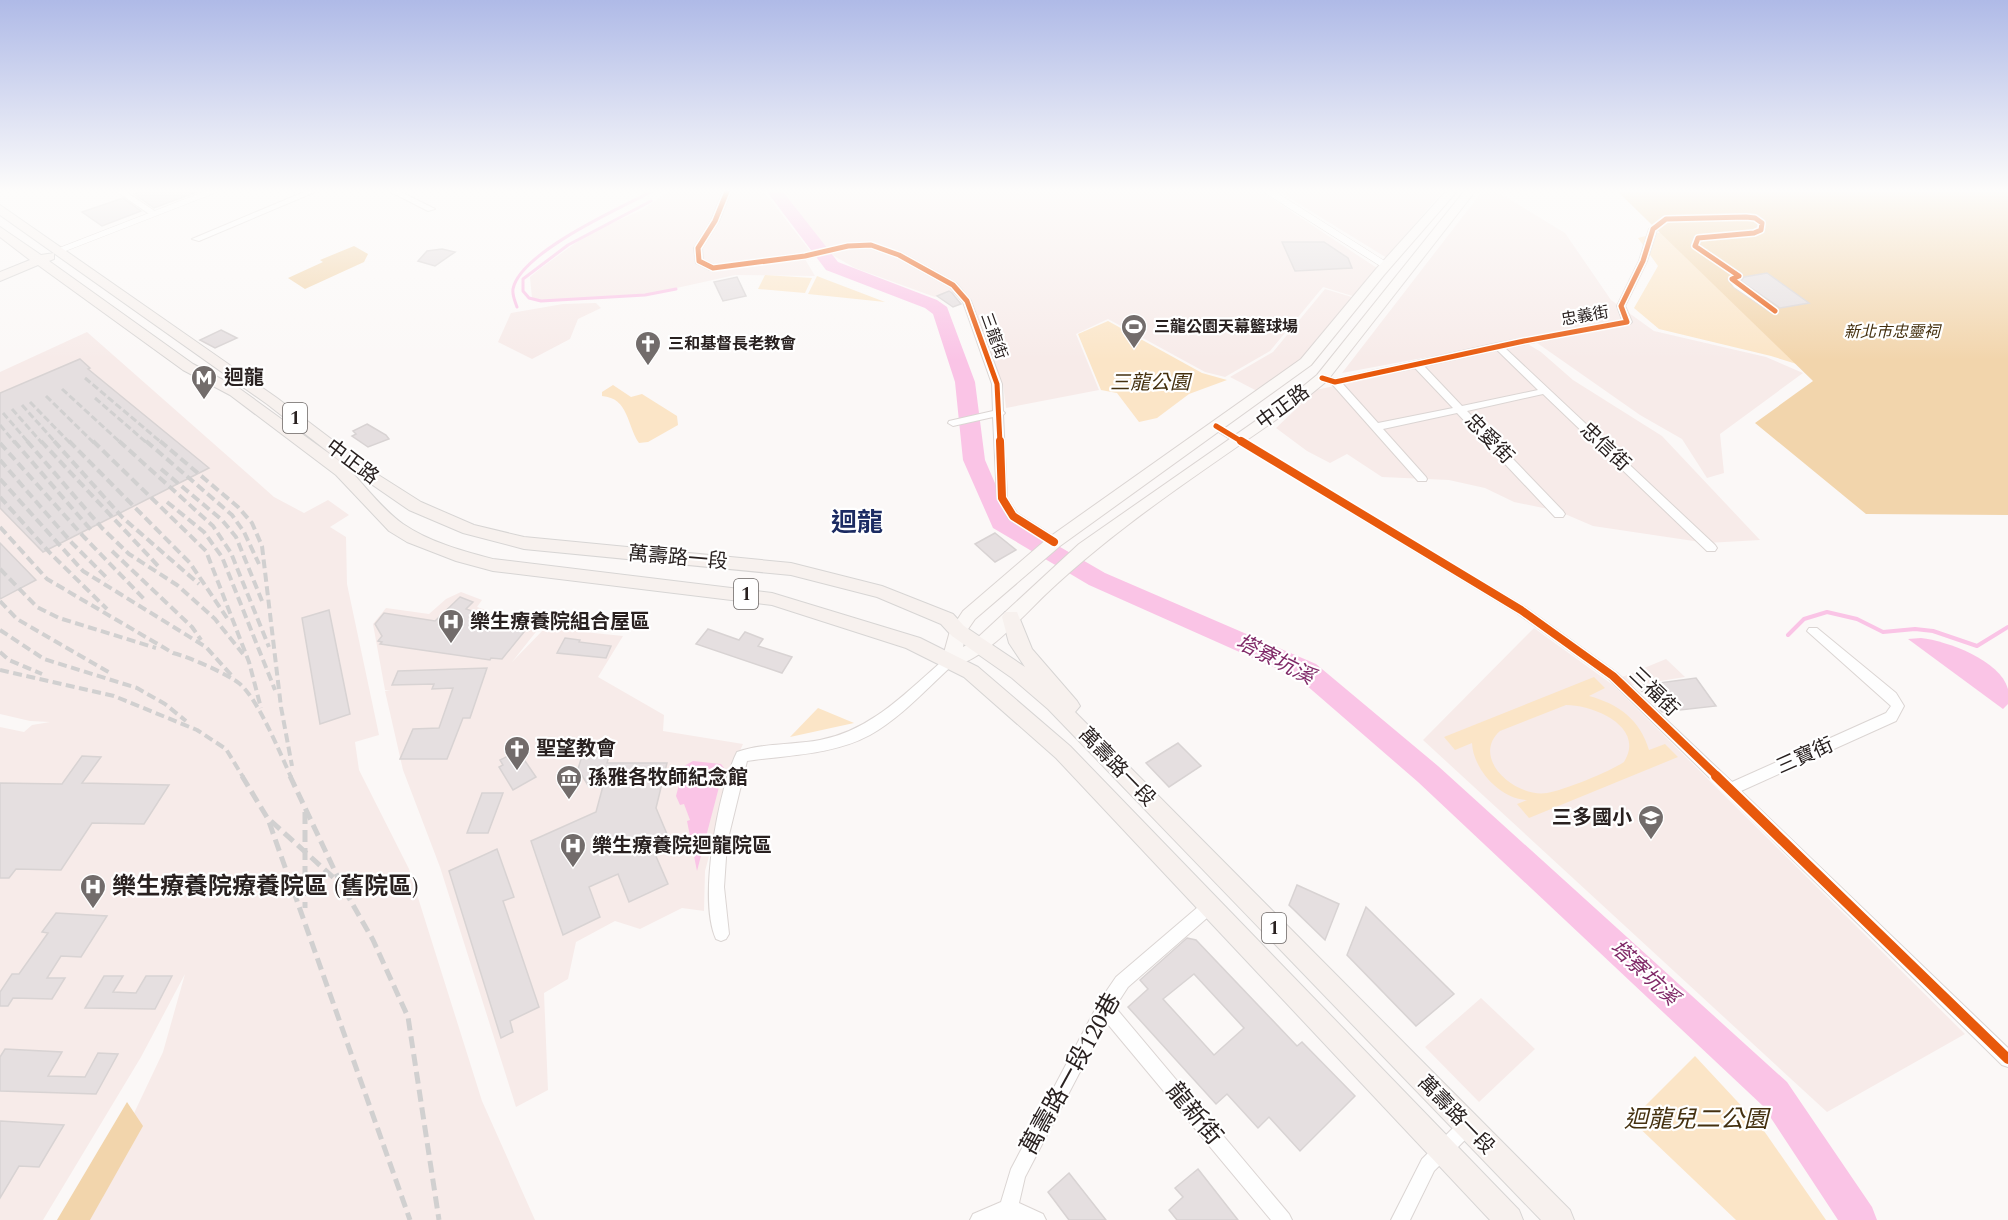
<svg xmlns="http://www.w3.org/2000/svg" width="2008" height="1220" font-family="Spectral,'Noto Sans TC',serif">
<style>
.built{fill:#f7ebe9}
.green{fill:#fbe5c7;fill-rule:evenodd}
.forest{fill:#f2d5ac}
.water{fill:#fac4e6}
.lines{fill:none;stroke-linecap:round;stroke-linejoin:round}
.stream-far1{stroke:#fac4e6;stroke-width:3}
.stream{stroke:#fac4e6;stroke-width:4}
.river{fill:#fac4e6;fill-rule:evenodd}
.building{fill:#e5dfe0;stroke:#d8d3d3;stroke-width:1.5;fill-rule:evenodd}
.minor-casing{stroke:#dbd5d3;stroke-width:2}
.tertiary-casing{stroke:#dbd5d3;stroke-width:1}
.secondary-casing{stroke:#dbd5d3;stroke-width:2}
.primary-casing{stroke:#d7d5d4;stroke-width:2}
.minor{fill:#fefefe;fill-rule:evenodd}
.tertiary{fill:#fefefe;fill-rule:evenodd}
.secondary{fill:#fbf8f6;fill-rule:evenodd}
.primary{fill:#f7f1ee;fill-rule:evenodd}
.rail-far2{stroke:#d1d0d0;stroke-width:3;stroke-dasharray:7 3;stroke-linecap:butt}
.rail-far1{stroke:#d1d0d0;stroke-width:4;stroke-dasharray:9 4.5;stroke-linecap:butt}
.rail{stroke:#d1d0d0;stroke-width:5;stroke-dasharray:12 6;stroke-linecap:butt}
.cycleway-far2-casing{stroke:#fff;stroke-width:8}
.cycleway-far1-casing{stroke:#fff;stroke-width:11}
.cycleway-casing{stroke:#fff;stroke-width:14}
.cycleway-far2{stroke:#e8590c;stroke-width:5}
.cycleway-far1{stroke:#e8590c;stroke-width:8}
.cycleway{stroke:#e8590c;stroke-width:10}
.labels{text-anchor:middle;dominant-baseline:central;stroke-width:4.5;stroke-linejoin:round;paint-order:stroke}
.far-street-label{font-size:16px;fill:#292120;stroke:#fff}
.far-poi-label{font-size:16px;font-weight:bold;fill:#292120;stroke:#fff;text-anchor:start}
.far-park-label{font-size:16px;font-style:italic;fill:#44300f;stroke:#fff}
.shield{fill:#fff;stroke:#696463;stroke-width:1.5}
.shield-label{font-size:18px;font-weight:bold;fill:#292120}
.poi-label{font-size:20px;font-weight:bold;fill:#292120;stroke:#fff;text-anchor:start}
.park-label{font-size:20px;font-style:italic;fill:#44300f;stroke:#fff}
.street-label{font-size:20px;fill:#292120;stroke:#fff}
.water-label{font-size:21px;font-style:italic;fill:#802a68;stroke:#fff}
.near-poi-label{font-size:24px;font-weight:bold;fill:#292120;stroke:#fff;text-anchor:start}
.near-street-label{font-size:24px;fill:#292120;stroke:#fff}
.near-park-label{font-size:24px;font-style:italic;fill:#44300f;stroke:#fff}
.district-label{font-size:26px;font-weight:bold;fill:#1b2b62;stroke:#fff}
</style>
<rect width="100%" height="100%" fill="#fbf8f7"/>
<g class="built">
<polygon points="672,189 762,189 811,252 802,254 815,276 735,275 645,295 541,301 532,298 530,277 541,268 588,234 644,209"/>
<polygon points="783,189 1257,189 1380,270 1359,298 1323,287 1270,351 1225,377 1205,372 1108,319 1076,334 1099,390 1006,408 1003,384 965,302 949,291 935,297 855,268 834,256 820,244"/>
<polygon points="1275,189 1444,189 1387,258"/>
<polygon points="1484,189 1493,189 1565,233 1611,300 1654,331 1766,357 1803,373 1720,434 1724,473 1707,478 1682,439 1640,415 1530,338 1342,373"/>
<polygon points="1325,289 1355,298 1301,367 1261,393 1230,377 1273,352"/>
<polygon points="596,303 601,308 578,319 570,339 532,359 498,342 511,313 563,304"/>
<polygon points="87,332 274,497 304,513 328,500 349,515 330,527 346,537 347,584 379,735 355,742 359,770 409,869 482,1101 535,1220 78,1220 127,1128 163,1052 185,974 141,1057 43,1220 0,1220 0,727 24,732 32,725 50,722 30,721 0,714 0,372"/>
<polygon points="1526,343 1541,352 1573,380 1662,436 1760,540 1707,543 1593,526 1558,511 1514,502 1485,488 1449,480 1382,477 1347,454 1330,463 1307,451 1276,428 1316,390"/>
<polygon points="461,592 482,600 477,607 539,628 512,662 545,628 623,636 598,677 664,715 663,731 743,744 734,764 705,871 704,911 682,908 640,929 615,921 576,942 568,979 544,993 548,1090 516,1107 440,867 403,770 385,691 390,690 385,690 373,624 386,608 429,614 446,599"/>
<polygon points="1534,628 1613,685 1965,1034 1827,1112 1423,740"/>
<polygon points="1666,659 1685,677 1629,686 1620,678"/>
<polygon points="1481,998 1535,1049 1479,1102 1425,1047"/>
</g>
<g class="green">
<polygon points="1696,223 1816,370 1771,356 1659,329 1634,308 1658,266 1638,238"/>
<polygon points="765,275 812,278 805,293 758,289"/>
<polygon points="817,276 822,278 885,302 808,294"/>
<polygon points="1108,321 1202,373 1227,380 1189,394 1157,418 1139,422 1117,393 1101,390 1078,334"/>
<path d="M 613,385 L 631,397 L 642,394 L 677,416 L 678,425 L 648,442 L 639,443 C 627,426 629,398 602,396 L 602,392 Z"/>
<path d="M 1594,677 L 1605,688 L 1589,696 C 1619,704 1640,720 1649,750 L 1665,744 L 1678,757 L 1529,818 L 1517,804 L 1527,800 C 1500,799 1473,769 1472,743 L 1455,750 L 1444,737 ZM 1566,705 C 1594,705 1646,727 1624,762 C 1609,772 1564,790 1547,793 C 1515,798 1470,758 1500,731 Z"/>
<polygon points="818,708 854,723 790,737"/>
<polygon points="1695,1056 1762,1128 1826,1220 1736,1220 1631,1120"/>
</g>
<g class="forest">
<polygon points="1615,189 2008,189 2008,515 1866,514 1755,423 1813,381"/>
<polygon points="354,246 368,254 364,262 305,289 288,278 323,262 320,260"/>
<polygon points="127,1102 143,1126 90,1220 57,1220"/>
</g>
<g class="water">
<path d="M 1921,638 C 1947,641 2000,660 2008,689 C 2008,693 2008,700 2008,704 L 2003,709 L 1908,639 Z"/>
<polygon points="693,761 721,764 724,768 697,871 687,821 690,820 684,804 680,805 676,796 684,766"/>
</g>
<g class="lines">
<g class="stream-far1">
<polyline points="651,201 568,245 523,279 523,291 529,298 541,301 645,295 676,289"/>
<path d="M 517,307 C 515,301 512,295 513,289 C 520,252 624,206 657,189"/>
</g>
<polyline class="stream" points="1788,635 1804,619 1827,612 1857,619 1883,632 1915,629 1933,631 1977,646 2008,627"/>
<polygon class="river" points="765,189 781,189 838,262 937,300 947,307 975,382 985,460 1010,518 1105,573 1316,664 1438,766 1787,1082 1872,1207 1877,1220 1838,1220 1763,1106 1418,782 1298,678 1089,585 993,528 963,460 955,382 933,314 925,308 826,270"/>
</g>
<g class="building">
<polygon points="148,189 153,190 205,189 154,208 134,194"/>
<polygon points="123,198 141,211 102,226 82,212"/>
<polygon points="1282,242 1324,242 1348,258 1352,268 1295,271"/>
<polygon points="442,249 455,252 435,266 418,261 427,251"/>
<polygon points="1767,273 1809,303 1780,308 1741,281 1744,277"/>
<polygon points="737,277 746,296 723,301 714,282"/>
<polygon points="949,291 952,293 961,304 953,307 937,296"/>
<polygon points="221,330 237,338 215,348 200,340"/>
<polygon points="80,359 90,368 88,369 209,468 43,552 0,508 0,393"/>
<polygon points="367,424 386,435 389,439 368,447 352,436 356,434 353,431"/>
<polygon points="995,533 1016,550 995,562 975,544"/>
<polygon points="0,543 36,580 0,599"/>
<polygon points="460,597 473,602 466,609 522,628 520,631 524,632 502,659 491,658 490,660 380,644 382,642 378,641 382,636 375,624 384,613 435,621"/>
<polygon points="329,610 350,714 320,724 302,618"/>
<polygon points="708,629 739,640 745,632 763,639 758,646 792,657 782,673 696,644"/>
<polygon points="565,638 580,640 579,642 611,646 606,658 557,653"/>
<polygon points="487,668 470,718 463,718 447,759 400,759 413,729 439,728 453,688 432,689 434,684 392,685 398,671"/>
<polygon points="1696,678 1716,706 1662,712 1637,686"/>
<polygon points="586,743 613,743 607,763 667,763 656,808 672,846 655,854 668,884 629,902 618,874 589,887 600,917 563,935 531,841 596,812 603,786 589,787 578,769"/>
<polygon points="1178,743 1201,766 1169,787 1146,763"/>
<polygon points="514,753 517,758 521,755 536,777 513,790 499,767 503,765 500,760"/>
<polygon points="82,756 101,757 82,783 169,785 144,824 92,823 61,870 16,869 9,878 0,878 0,783 62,784"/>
<polygon points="482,793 503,793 488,833 467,833"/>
<polygon points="497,849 514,897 503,901 539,1007 510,1021 513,1032 501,1038 449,871"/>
<polygon points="1297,885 1339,904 1325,940 1289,905"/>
<polygon points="1366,907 1454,994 1416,1026 1347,955"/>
<polygon points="56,913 107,916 81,957 61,956 47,978 65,978 52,999 13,998 8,1006 0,1006 0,992 12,974 19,974 48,933 42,932"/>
<path d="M 1187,938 L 1196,940 L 1297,1046 L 1302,1042 L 1355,1096 L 1300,1151 L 1269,1117 L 1258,1128 L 1227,1094 L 1216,1104 L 1128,1007 L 1148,989 L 1140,980 ZM 1194,974 L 1244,1028 L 1214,1055 L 1163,999 Z"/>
<polygon points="104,976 123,976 113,992 136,993 146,976 172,976 155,1009 85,1008"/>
<polygon points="5,1049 62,1052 48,1076 85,1077 98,1053 118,1054 96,1094 0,1091 0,1057"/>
<polygon points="0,1121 64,1125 39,1167 19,1166 0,1198"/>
<polygon points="1198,1169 1238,1220 1177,1220 1169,1210 1183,1197 1175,1188"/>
<polygon points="1069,1173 1106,1220 1069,1220 1048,1192"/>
</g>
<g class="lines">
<defs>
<g id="minor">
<polygon points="113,189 122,189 159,214 152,216"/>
<polygon points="311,189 322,189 199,241 192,239"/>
<polygon points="385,189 395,189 435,209 428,211"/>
<polygon points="724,189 732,189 719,221 702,248 703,260 714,265 805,253 848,243 871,242 902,253 956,283 971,301 1002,384 1003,411 1005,413 1003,415 1007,498 1017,513 1058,539 1060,542 1058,545 1050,545 1009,519 997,498 993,417 953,426 948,423 949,421 993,411 992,384 963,302 950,287 896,257 870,248 848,249 805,259 710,270 696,263 694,248 711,221"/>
<path d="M 1746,215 L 1758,216 L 1765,221 L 1764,232 L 1746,237 L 1701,240 L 1699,245 L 1742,274 L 1742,278 L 1737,280 L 1740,283 L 1778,309 L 1778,313 L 1772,313 L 1734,287 L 1728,279 L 1733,276 L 1691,246 L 1695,236 L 1746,232 L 1757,229 L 1758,224 L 1753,220 L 1746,219 L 1668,221 L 1657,230 L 1647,261 L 1625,306 L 1632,322 L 1630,324 L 1505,348 L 1715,545 L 1717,548 L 1715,551 L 1707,551 L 1543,394 L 1467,411 L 1563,511 L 1565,514 L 1563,517 L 1555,517 L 1457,413 L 1383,429 L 1426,477 L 1427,479 L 1426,481 L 1418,481 L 1332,384 L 1317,378 L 1322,375 L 1335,379 L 1498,343 L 1622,320 L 1617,306 L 1639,261 L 1649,229 L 1663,217 ZM 1497,350 L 1538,390 L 1462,406 L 1424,366 ZM 1415,368 L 1453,408 L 1378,423 L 1342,383 Z"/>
<polygon points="1216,423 1525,607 1617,673 1732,782 1886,713 1891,706 1807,631 1809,628 1817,628 1896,693 1904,706 1896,721 1741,791 2008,1048 2008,1067 2002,1065 1609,679 1517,613 1212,428 1211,426"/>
<path d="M 951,655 L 955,657 L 957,660 L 955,663 C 928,687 902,717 870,735 C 833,755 788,755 747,761 L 727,843 L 724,887 L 729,934 L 726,939 L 721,941 L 716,939 C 698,900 718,790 737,752 C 763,743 793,745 820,740 C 873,730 908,690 947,657 Z"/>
<polygon points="1210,899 1215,901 1217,906 1215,911 1128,987 1115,1007 1289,1214 1292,1220 1271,1220 1106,1022 1025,1177 1019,1203 1043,1214 1046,1220 970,1220 973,1214 1001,1202 1011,1169 1099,1002 1116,977 1205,901"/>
<polygon points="1467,1117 1473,1120 1476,1126 1473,1132 1434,1171 1410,1220 1391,1220 1422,1159 1461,1120"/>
</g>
<g id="tertiary">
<polygon points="211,189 225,189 63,252 54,250"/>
<polygon points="1259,189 1271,189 1391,265 1382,267"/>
</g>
<path id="secondary" d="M 1448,189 L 1459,189 L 1384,275 L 1311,365 L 1060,546 L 975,619 L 966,632 L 963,647 L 974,641 L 1079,544 L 1290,397 L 1317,375 L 1466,189 L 1477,189 L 1327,381 L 1300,403 C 1214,464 1123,521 1046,594 C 1027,612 973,673 945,665 L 942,660 L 950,631 L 963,611 L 1048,538 L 1301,359 L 1376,269 Z"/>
<path id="primary" d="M 0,205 L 277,398 L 380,476 L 421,502 L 474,525 L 524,537 L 791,563 L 882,586 L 953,614 L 964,626 L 1025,667 L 1009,643 L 1002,617 L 1005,612 L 1017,612 L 1032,649 L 1077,701 L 1080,706 L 1075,712 L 1570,1210 L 1574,1220 L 1541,1220 L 1048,709 L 1012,678 L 952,636 L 941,624 L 877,597 L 791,575 L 524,549 L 463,533 L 409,510 L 348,468 C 365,486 383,510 403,524 C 429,542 463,551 493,559 L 772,593 L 920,638 L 978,667 L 1070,746 L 1519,1210 L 1523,1220 L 1490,1220 L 1056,758 L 964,677 L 906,648 L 772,605 L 493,571 L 456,561 L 407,542 L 389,531 L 336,475 L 230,395 L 183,370 L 38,265 L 0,281 L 0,272 L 30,260 L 0,237 L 0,227 L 41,255 L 54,253 L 54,259 L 49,261 L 193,364 L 240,389 L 345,465 L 267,404 L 0,215 Z"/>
</defs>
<use href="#minor" class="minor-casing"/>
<use href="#tertiary" class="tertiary-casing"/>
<use href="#secondary" class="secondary-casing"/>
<use href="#primary" class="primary-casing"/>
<use href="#minor" class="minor"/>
<use href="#tertiary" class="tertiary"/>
<use href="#secondary" class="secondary"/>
<use href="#primary" class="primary"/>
<g class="rail-far2">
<polyline points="85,378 162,443"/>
<polyline points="62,389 121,443"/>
<polyline points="46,396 94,443"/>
<polyline points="95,398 147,443"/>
<polyline points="30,402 70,443"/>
<polyline points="22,405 56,443"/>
<polyline points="12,409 42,443"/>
<polyline points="3,413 29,443"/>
<polyline points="0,425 15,443"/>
</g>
<g class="rail-far1">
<polyline points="14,441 91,530"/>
<polyline points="27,441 102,528 129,554 177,585 215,619 243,654"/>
<polyline points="41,441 160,568"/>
<polyline points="54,441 123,518 199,584"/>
<polyline points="69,441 190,563 227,618"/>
<polyline points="93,441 206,551 249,662 261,708"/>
<polyline points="119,441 213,526 231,553 269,647"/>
<polyline points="146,441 232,515 244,532 259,564"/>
<polyline points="160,441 238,507 252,523 262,546 281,707 292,766"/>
<polyline points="0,443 84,537 146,601"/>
<polyline points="0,460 72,543 109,580"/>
<polyline points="161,469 222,520 236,537 262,601"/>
<polyline points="0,479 83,571 206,647 233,677"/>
<polyline points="0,497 51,554 107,609"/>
<polyline points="167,502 204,532 222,557 275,690"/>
<path d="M 0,527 L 47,579 L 173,653 C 189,657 228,674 240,684 C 259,701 280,753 291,777"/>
<polyline points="112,551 192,627 201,640"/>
<polyline points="0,569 37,607 59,618 156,648"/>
<polyline points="0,601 17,619 110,673"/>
<polyline points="0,630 44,659 137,688 165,704 186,721"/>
<polyline points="0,652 9,660 42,674"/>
<polyline points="0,670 114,696 197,730 226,749 243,777"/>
</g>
<g class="rail">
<polyline points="242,776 268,819 410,1220"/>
<polyline points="290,776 341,884 373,940 408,1017 439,1220"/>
<polyline points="305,812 305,908"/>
<polyline points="271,821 335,879"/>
</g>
<defs>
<g id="cycleway-far2">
<polyline points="728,189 715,221 698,248 699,261 713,268 805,256 848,246 871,245 899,255 953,285 967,301 997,384 1000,443"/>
<polyline points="1322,378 1335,382 1524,341 1627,322 1621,306 1643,261 1653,229 1666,219 1746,217 1755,218 1762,223 1761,230 1754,233 1698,238 1695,246 1739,276 1732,279 1775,311"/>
<polyline points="1216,426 1244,443"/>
</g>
<g id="cycleway-far1">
<polyline points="1000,441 1002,498 1013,516 1054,542"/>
<polyline points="1241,441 1521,610 1613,676 1718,777"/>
</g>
<polyline id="cycleway" points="1716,776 2008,1059"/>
</defs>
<use href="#cycleway-far2" class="cycleway-far2-casing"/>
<use href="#cycleway-far1" class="cycleway-far1-casing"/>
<use href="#cycleway" class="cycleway-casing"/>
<use href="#cycleway-far2" class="cycleway-far2"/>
<use href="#cycleway-far1" class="cycleway-far1"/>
<use href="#cycleway" class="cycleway"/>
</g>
<linearGradient id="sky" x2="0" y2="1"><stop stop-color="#afbae7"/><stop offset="0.53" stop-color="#fdfcfb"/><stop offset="1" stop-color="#fdfcfb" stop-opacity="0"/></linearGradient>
<rect width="2008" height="360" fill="url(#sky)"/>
<defs>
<symbol id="stadium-pin" viewBox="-11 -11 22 30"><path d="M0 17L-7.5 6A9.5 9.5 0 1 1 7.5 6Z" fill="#726c6b" stroke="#fff"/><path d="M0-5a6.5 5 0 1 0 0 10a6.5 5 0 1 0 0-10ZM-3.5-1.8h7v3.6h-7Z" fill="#fff"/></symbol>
<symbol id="church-pin" viewBox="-11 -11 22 30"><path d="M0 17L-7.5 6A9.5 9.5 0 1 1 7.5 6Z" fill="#726c6b" stroke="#fff"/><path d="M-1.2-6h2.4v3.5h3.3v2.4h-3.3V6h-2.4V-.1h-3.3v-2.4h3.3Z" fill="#fff"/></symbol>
<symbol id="metro-pin" viewBox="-11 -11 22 30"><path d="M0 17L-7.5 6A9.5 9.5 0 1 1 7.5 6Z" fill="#726c6b" stroke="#fff"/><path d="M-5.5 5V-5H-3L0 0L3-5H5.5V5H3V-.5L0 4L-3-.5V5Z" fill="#fff"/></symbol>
<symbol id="hospital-pin" viewBox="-11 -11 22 30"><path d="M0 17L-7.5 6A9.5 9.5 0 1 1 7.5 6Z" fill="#726c6b" stroke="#fff"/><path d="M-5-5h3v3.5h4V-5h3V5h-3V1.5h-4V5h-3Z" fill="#fff"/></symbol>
<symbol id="museum-pin" viewBox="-11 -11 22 30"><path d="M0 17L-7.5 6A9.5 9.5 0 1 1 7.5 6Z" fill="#726c6b" stroke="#fff"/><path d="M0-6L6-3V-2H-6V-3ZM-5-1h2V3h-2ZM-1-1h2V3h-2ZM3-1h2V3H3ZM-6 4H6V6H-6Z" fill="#fff"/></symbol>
<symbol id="school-pin" viewBox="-11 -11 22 30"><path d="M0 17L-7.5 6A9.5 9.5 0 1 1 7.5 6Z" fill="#726c6b" stroke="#fff"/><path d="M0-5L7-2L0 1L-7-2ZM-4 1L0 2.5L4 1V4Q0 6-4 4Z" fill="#fff"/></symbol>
</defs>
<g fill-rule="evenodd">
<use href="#stadium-pin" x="1119" y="312" width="30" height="40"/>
<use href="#church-pin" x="633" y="329" width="30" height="40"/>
<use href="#metro-pin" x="189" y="363" width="30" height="40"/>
<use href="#hospital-pin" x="436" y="607" width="30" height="40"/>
<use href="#church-pin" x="502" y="734" width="30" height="40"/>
<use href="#museum-pin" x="554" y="763" width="30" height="40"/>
<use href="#school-pin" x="1636" y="803" width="30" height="40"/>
<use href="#hospital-pin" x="558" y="831" width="30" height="40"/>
<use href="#hospital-pin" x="78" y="872" width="30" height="40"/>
</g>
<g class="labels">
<g class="far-street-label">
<text transform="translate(1585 316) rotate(-10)">忠義街</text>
<text transform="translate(994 336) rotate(70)">三龍街</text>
</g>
<g class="far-poi-label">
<text x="1154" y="327">三龍公園天幕籃球場</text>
<text x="668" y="344">三和基督長老教會</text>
</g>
<g class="far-park-label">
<text x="1892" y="332">新北市忠靈祠</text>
</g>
<g class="shield">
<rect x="283" y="403" width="24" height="30" rx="4.5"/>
<rect x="734" y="579" width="24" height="30" rx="4.5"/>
<rect x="1262" y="913" width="24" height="30" rx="4.5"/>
</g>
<g class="shield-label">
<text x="295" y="418">1</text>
<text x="746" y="594">1</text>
<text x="1274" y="928">1</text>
</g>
<g class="poi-label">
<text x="224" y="378">迴龍</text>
<text x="470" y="622">樂生療養院組合屋區</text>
<text x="536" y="749">聖望教會</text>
<text x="588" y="778">孫雅各牧師紀念館</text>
<text x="1632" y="818" text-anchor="end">三多國小</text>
<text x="592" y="846">樂生療養院迴龍院區</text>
</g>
<g class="park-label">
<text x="1150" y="383">三龍公園</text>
</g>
<g class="street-label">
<text transform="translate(1283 407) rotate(-36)">中正路</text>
<text transform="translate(1489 439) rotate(46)">忠愛街</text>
<text transform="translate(1605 447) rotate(43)">忠信街</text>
<text transform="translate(352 462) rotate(37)">中正路</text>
<text transform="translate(678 558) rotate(5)">萬壽路一段</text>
<text transform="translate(1654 692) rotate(44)">三福街</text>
<text transform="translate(1805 756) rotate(-24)">三寶街</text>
<text transform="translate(1117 767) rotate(46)">萬壽路一段</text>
<text transform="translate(1456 1115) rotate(46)">萬壽路一段</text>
</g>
<g class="water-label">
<text transform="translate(1275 660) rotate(27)">塔寮坑溪</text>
<text transform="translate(1644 973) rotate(43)">塔寮坑溪</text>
</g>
<g class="near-poi-label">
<text x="112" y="887">樂生療養院療養院區 (舊院區)</text>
</g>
<g class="near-street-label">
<text transform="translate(1071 1074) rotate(-61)">萬壽路一段120巷</text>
<text transform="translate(1194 1114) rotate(50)">龍新街</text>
</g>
<g class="near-park-label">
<text x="1696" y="1120">迴龍兒二公園</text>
</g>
<g class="district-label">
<text x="857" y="523">迴龍</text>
</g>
</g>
</svg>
